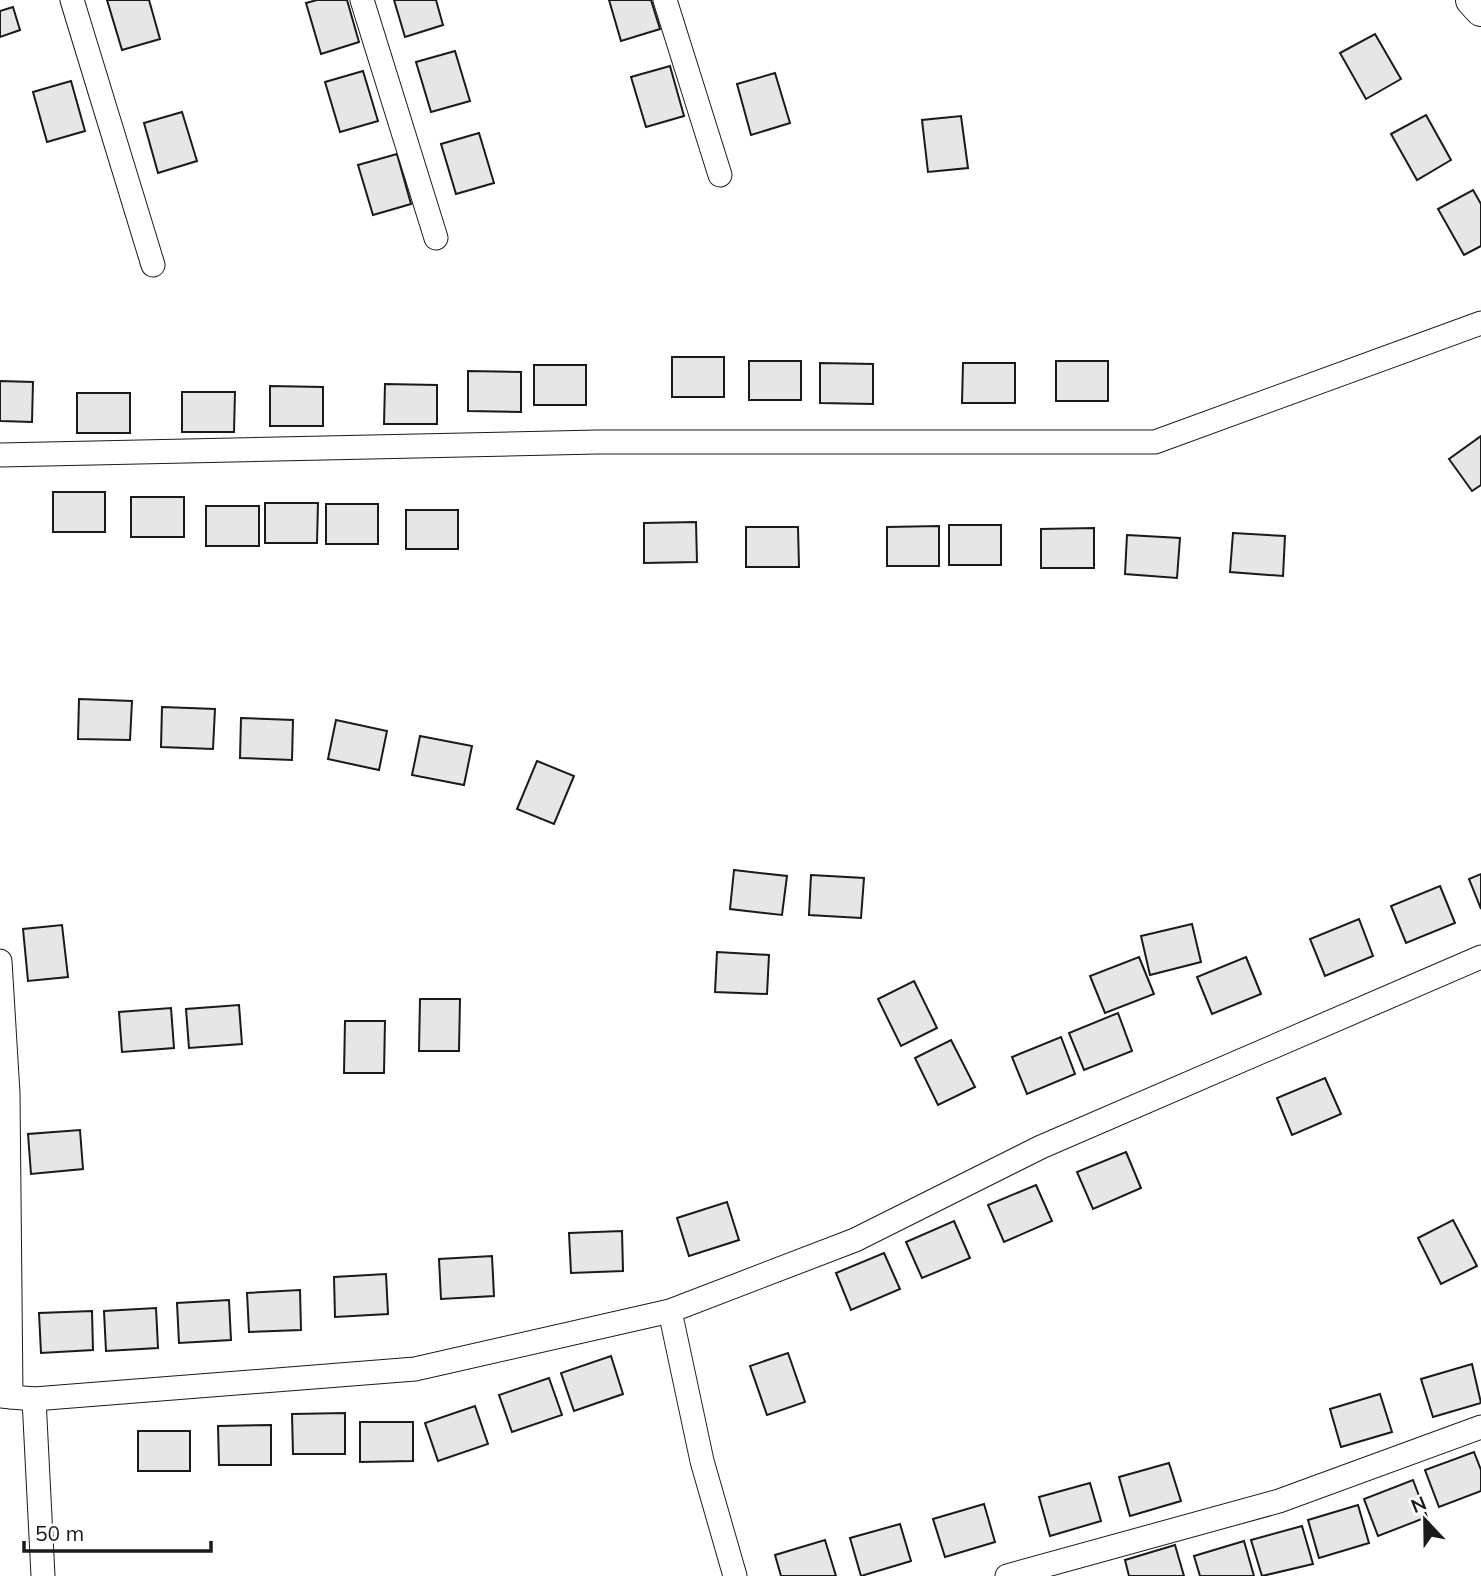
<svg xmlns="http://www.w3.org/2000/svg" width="1481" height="1576" font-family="Mulish,sans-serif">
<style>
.building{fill:#e6e6e6;stroke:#1a1a1a;stroke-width:2}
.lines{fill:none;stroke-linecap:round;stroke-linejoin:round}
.street-casing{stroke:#1a1a1a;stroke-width:25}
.secondary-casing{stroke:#1a1a1a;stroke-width:34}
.street{stroke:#fff;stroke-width:23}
.secondary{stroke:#fff;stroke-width:32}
</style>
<rect width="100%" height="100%" fill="#fff"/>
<g class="building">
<polygon points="107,0 149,0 160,39 122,50"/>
<polygon points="317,0 347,0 359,42 321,54 306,3"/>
<polygon points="394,0 436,0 443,25 405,37"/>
<polygon points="609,0 651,0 660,29 621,41"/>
<polygon points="13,7 20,30 0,37 0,11"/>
<polygon points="1375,34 1401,79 1366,99 1340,53"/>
<polygon points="455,51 470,101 431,112 416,62"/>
<polygon points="670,66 684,116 646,127 631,77"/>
<polygon points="363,71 378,121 340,132 325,82"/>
<polygon points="775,73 790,123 751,135 737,84"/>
<polygon points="71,81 85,131 47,142 33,92"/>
<polygon points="182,112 197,161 158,173 144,123"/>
<polygon points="1426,115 1451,160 1417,180 1391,134"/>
<polygon points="961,116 968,168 928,172 922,120"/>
<polygon points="479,133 494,183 456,194 441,144"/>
<polygon points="397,154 411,204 373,215 358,165"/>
<polygon points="1473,190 1481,204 1481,246 1464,255 1438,209"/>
<rect x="672" y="357" width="52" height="40"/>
<rect x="749" y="361" width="52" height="39"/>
<rect x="1056" y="361" width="52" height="40"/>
<polygon points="820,363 873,364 873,404 820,403"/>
<polygon points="963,363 1015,363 1015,403 962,403"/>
<rect x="534" y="365" width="52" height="40"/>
<polygon points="468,371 521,372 521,412 468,411"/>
<polygon points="0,381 33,382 32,422 0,421"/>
<polygon points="385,384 437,385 437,424 384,424"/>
<polygon points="270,386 323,387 323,426 270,426"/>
<polygon points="182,392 235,392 234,432 182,432"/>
<rect x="77" y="393" width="53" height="40"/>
<polygon points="1481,436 1481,485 1472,491 1449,459"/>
<rect x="53" y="492" width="52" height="40"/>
<rect x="131" y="497" width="53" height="40"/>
<polygon points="265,503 318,503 317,543 265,543"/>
<rect x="326" y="504" width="52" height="40"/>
<rect x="206" y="506" width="53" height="40"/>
<rect x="406" y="510" width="52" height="39"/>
<polygon points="696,522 697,562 644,563 644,523"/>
<rect x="949" y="525" width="52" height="40"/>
<polygon points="939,526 939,566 887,566 887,527"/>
<polygon points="746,527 798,527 799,567 746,567"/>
<polygon points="1094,528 1094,568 1041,568 1041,529"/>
<polygon points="1233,533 1285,536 1283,576 1230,572"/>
<polygon points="1127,535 1180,538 1177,578 1125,574"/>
<polygon points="79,699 132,701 130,740 78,739"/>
<polygon points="162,707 215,709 213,749 161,747"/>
<polygon points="241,718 293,720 292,760 240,758"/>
<polygon points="336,720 387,731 379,770 328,759"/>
<polygon points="420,736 472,746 464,785 412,775"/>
<polygon points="537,761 574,776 554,824 517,809"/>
<polygon points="734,870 787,876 782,915 730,909"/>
<polygon points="1481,874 1481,909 1469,879"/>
<polygon points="811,875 864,878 861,918 809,915"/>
<polygon points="1440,886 1455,923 1406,943 1391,906"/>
<polygon points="1359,919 1373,956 1325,976 1310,939"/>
<polygon points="1192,924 1201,962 1150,975 1141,936"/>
<polygon points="62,925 68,977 28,981 23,929"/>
<polygon points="717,952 769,955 767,994 715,992"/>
<polygon points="1139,957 1154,994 1105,1013 1090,976"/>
<polygon points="1246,957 1261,994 1212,1014 1197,977"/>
<polygon points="914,981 937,1028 901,1046 878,999"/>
<polygon points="420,999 460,999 459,1051 419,1051"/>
<polygon points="239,1005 242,1044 189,1048 186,1009"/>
<polygon points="171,1008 174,1048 122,1052 119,1012"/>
<polygon points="1118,1013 1132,1051 1084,1070 1069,1033"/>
<polygon points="345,1021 385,1021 384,1073 344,1073"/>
<polygon points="1061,1037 1075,1074 1027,1094 1012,1057"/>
<polygon points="951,1040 975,1087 938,1105 915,1058"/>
<polygon points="1325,1078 1341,1114 1292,1135 1277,1098"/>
<polygon points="80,1130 83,1169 31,1174 28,1134"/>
<polygon points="1126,1152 1141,1188 1093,1209 1077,1172"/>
<polygon points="1036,1185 1052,1221 1004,1242 988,1205"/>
<polygon points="727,1202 739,1240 689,1256 677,1218"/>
<polygon points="1453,1220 1477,1266 1441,1284 1418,1238"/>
<polygon points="954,1221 970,1258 922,1278 906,1242"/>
<polygon points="622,1231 623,1271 571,1273 569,1233"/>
<polygon points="884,1253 900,1289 851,1310 836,1273"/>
<polygon points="492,1256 494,1296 441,1299 439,1259"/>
<polygon points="386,1274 388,1314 335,1317 334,1277"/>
<polygon points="300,1290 301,1330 249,1332 247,1293"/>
<polygon points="229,1300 231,1340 179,1343 177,1303"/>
<polygon points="156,1308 158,1348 106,1351 104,1311"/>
<polygon points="92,1311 93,1350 41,1353 39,1313"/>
<polygon points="788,1353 805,1402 767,1415 750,1366"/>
<polygon points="611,1356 623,1394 574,1411 561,1373"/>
<polygon points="1472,1364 1481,1403 1433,1417 1421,1379"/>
<polygon points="549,1378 562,1415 512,1432 499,1395"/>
<polygon points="1380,1394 1392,1432 1341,1447 1330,1409"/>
<polygon points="475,1406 488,1444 438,1461 425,1423"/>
<polygon points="345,1413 345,1454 293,1454 292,1414"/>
<polygon points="360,1422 413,1422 413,1461 360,1462"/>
<polygon points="271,1425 271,1465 219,1465 218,1426"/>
<rect x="138" y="1431" width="52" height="40"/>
<polygon points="1474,1452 1481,1470 1481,1491 1439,1507 1425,1470"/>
<polygon points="1169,1463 1181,1501 1130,1516 1119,1477"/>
<polygon points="1413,1480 1427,1517 1378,1536 1364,1499"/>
<polygon points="1090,1483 1101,1521 1050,1536 1039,1497"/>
<polygon points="984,1504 995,1542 945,1557 933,1519"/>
<polygon points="1358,1505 1369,1543 1319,1558 1308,1520"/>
<polygon points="900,1524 911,1561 861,1576 850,1538"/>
<polygon points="1302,1526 1313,1564 1262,1576 1251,1540"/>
<polygon points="825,1540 836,1576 781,1576 775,1555"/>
<polygon points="1244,1541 1254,1576 1200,1576 1194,1556"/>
<polygon points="1175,1545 1184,1576 1129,1576 1125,1560"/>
</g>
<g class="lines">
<defs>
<g id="street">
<polyline points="72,0 153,265"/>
<polyline points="362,0 436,238"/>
<polyline points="665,0 720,175"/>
<polyline points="0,455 597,442 1155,442 1481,323"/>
<polyline points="0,961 8,1093 11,1397"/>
<polyline points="670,1311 702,1461 735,1576"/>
<polyline points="0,1396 34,1399 415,1369 670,1311 855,1240 1041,1147 1481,957"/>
<polyline points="34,1399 43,1576"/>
<polyline points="1007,1576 1279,1501 1481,1427"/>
</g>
<polyline id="secondary" points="1472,0 1481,10"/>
</defs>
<use href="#street" class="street-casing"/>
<use href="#secondary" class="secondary-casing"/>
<use href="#street" class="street"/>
<use href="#secondary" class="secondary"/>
</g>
<g transform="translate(1425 1520) rotate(338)" stroke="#ffffff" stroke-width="5" paint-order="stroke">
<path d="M0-5L12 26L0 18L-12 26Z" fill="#1a1a1a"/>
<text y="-10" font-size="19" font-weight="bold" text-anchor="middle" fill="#1a1a1a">N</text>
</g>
<path d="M24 1541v10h187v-10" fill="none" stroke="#1a1a1a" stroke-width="3.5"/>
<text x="35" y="1541" font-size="21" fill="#1a1a1a" stroke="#ffffff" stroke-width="5" paint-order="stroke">50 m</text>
</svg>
